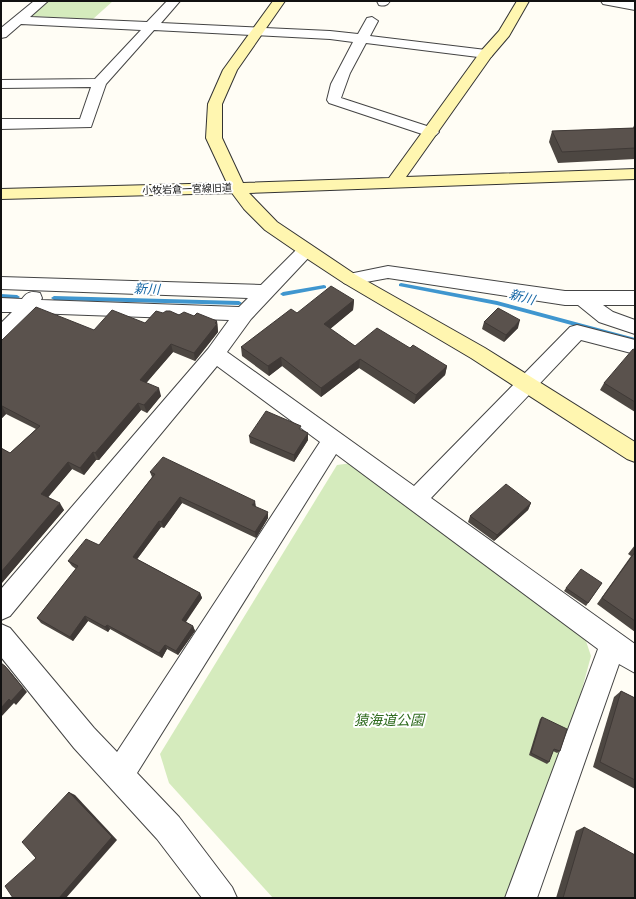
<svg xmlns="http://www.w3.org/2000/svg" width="636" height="899" font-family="Lora,'Noto Sans JP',serif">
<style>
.green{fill:#d5ebbd}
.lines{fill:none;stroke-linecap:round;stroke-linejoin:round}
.stream{fill:#3f96cf;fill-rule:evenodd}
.street-casing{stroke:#444;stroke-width:2}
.secondary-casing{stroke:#333;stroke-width:2}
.street{fill:#fff;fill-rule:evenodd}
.secondary{fill:#fff6b0;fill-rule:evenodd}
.wall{fill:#4d4742}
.shaded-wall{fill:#3f3936}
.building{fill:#5a524d;stroke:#3f3936}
.labels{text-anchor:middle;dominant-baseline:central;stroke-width:4;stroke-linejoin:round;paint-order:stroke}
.far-street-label{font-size:10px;fill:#111;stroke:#fff}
.water-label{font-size:13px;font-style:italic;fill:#1768a6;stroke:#fff}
.near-park-label{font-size:14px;font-style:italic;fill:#2f6b1f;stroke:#fff}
</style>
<rect width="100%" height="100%" fill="#fffdf5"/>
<g class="green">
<polygon points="47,1 113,1 93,19 28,16"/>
<polygon points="352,463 585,638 591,656 564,756 514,898 273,898 169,783 160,754 337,465"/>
</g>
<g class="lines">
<g class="stream">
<polygon points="401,283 497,301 635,338 635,342 497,305 399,286 399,284"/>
<polygon points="324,285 326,286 326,288 283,296 280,294 283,292"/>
<polygon points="1,294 17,295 20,297 17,299 1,298"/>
<polygon points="54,296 239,301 242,303 239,305 54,300 51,298"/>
</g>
<defs>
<g id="street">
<polygon points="34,1 48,1 30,17 147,22 167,1 180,1 161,23 330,31 358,34 367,18 372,17 378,21 370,36 486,50 491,51 493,54 491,57 486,58 366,43 350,73 341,98 436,129 439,132 436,135 431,137 329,103 327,100 331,84 353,42 330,39 154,30 106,84 91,127 1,129 1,119 80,119 91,87 1,88 1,80 95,79 141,30 21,24 6,37 1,38 1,28"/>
<path d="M 377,1 L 390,1 C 387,6 384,6 379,5 Z"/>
<polygon points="601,1 635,2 635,10 603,4"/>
<path d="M 306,244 L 312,246 L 315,250 L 312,254 L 251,319 L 227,352 L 414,486 L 570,327 L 577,325 L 635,340 L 635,354 L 581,340 L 431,498 L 635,644 L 635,673 L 619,664 L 537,898 L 505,898 L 598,649 L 336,454 L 137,773 L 179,817 L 232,887 L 237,898 L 202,898 L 157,839 L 74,748 L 1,657 L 1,624 L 10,628 L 94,728 L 117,752 L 320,442 L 217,366 L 10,616 L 1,620 L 1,589 L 208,349 L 229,320 L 32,313 L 8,339 L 1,341 L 1,323 L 12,312 L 1,312 L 1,298 L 22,299 C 27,292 31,291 40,293 L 42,298 L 41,300 L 239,307 L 248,298 L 1,289 L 1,277 L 261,285 L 300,246 Z"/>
<polygon points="388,266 565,291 635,291 635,305 603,305 613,312 635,320 635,334 599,322 578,305 565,305 388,278 350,285 344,283 341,279 344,275"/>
</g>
<polygon id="secondary" points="273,1 285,1 237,70 222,104 222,138 243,183 389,178 481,51 499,31 517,1 529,1 509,36 491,57 406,177 635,169 635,179 249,193 277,222 356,275 485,348 635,442 635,462 627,459 471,358 344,283 300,254 265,230 244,209 232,193 1,199 1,189 227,183 206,138 208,104 223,70"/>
</defs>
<use href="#street" class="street-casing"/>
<use href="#secondary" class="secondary-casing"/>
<use href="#street" class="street"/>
<use href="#secondary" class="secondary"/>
</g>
<g class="wall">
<polygon points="635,123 635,159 558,163 549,142 552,131 633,128"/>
<polygon points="354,300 353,310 330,329 355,346 410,348 447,366 445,375 414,404 359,368 321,397 282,366 269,376 242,356 241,347 297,313"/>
<polygon points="163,313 194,316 217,321 218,332 195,361 173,352 146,383 161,396 147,413 141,410 99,460 96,460 84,475 72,469 48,497 64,510 1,584 1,448 10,453 36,429 6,414 1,419 1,341 94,330 145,323"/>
<polygon points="484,322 518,328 504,342 482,329"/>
<polygon points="635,350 635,412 600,390 604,383"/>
<polygon points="301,430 308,440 294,462 250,443 249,436"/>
<polygon points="150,472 256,507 268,518 256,538 182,503 164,528 161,527 137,559 200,593 202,598 185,622 193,626 195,631 178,655 167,649 162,658 110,629 108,632 88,621 73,641 41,623 37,618 76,569 72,566 68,561 99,545 152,477"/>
<polygon points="531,503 528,510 494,541 468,522 470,516"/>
<polygon points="635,545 635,632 597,604 631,556 628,554"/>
<polygon points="602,583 586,606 564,591 566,588"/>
<polygon points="621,691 635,698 635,789 593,767 614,697"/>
<polygon points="542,717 560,751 557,753 553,751 549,762 547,764 529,755 540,719"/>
<polygon points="584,827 635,898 556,898 576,831"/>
</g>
<g class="shaded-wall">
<polygon points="354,300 353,310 324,334 324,324"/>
<polygon points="520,320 518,328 504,342 506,335"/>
<polygon points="217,321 218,332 195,361 194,353"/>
<polygon points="171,344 173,352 142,388 140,380"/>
<polygon points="281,357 282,366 269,376 268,366"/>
<polygon points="360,359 359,368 321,397 321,388"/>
<polygon points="447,366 445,375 414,404 416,395"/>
<polygon points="159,388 161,396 147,413 144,405"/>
<polygon points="138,403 141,410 99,460 95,453"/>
<polygon points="2,406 6,414 1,419 1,407"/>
<polygon points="308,433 308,440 294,462 294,455"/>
<polygon points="93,452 96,460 84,475 80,468"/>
<polygon points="68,462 72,469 45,501 41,494"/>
<polygon points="180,497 182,503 164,528 161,522"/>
<polygon points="255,501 256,507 252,505"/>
<polygon points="60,503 64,510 1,584 1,572"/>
<polygon points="531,503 528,510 494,541 497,535"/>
<polygon points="268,512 268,518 256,538 255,532"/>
<polygon points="159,521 161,527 135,562 133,557"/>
<polygon points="200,593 202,598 184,625 182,620"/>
<polygon points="85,616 88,621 73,641 70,637"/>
<polygon points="107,625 110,629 108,632 105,627"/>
<polygon points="193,626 195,631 178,655 176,651"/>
<polygon points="165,645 167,649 162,658 159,653"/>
<polygon points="5,666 9,670 27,692 16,705 14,703 1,717 1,708"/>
<polygon points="69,792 75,795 117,840 66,898 59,898"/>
</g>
<g class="building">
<polygon points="634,128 635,130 635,148 562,152 552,131"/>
<polygon points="331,286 354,300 324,324 355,346 377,328 410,348 413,345 447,366 416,395 360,359 321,388 281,357 268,366 241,347 291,309 297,313"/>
<polygon points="36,307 94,330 112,310 145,323 156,311 163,313 166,311 170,311 179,315 184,312 194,316 197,313 217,321 215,323 217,324 194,353 171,344 140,380 159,388 144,405 138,403 95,453 93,452 80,468 68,462 41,494 60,503 1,572 1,448 10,453 40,426 2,406 1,407 1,341"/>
<polygon points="498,308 520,320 506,335 484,322"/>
<polygon points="633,349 635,350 635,402 604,383"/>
<polygon points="266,411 301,426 299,429 308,433 294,455 249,436"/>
<polygon points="163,457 255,501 252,505 268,512 255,532 180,497 161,522 159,521 133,557 200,593 182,620 193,626 176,651 165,645 159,653 107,625 105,627 85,616 70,637 37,618 78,566 68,561 86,539 99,545 155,474 150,472"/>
<polygon points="506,484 531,503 497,535 470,516"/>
<polygon points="635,552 635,621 602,598"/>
<polygon points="581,569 602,583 588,603 566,588"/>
<polygon points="1,663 5,666 23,688 11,701 9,699 1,708"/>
<polygon points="621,691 635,698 635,780 600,762"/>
<polygon points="542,717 567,729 560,751 554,749 549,762 531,753"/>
<polygon points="69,792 112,837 59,898 13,898 5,886 36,858 22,842"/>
<polygon points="584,827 635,855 635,898 563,898"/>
</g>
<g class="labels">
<g class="far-street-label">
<text transform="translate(187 189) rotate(-2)">小牧岩倉一宮線旧道</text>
</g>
<g class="water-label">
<text transform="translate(147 289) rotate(2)">新川</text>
<text transform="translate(522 297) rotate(15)">新川</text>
</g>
<g class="near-park-label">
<text x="389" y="720">猿海道公園</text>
</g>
</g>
<rect width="636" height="899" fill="none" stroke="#111111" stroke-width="4"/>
</svg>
